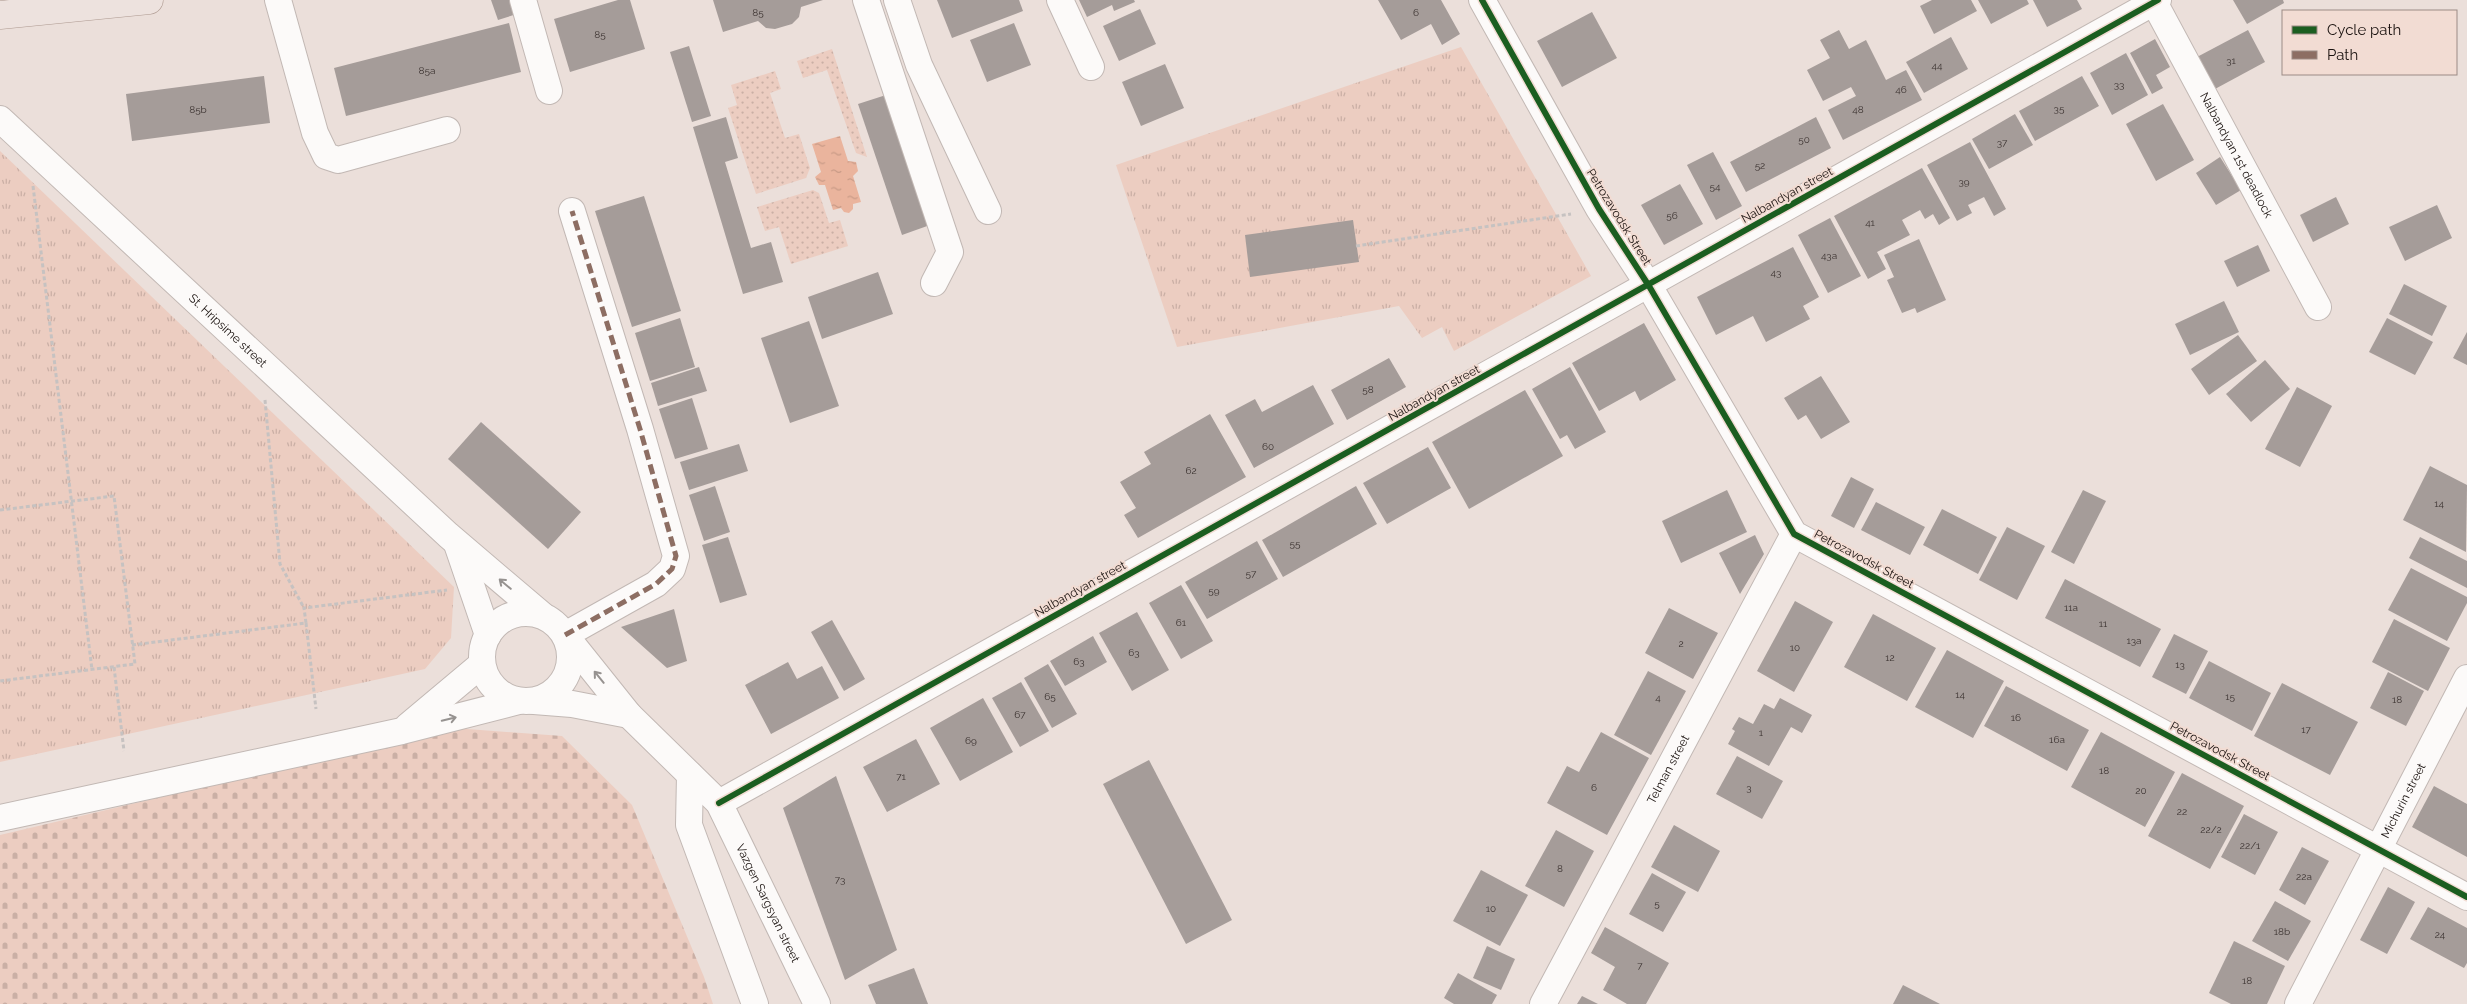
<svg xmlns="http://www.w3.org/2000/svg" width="2467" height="1004" font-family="Raleway,sans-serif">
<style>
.grass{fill:url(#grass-dots)}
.cemetery{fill:url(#cemetery-stones)}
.park{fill:url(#park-tufts)}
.water{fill:url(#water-ripples)}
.building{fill:#a59c99}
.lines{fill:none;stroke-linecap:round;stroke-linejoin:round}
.minor-casing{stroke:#c2b8b4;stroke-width:28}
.major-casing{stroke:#ae9a91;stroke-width:29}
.path{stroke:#c6c2c1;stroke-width:3;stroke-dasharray:4 2.5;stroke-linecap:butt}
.minor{stroke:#fcfaf9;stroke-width:26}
.major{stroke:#ede2de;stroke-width:28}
.quiet{stroke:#8d6e63;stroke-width:5;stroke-dasharray:10 5;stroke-linecap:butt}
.cycleway-casing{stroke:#f2dcd3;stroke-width:9}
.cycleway{stroke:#1b5e20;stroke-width:6}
.oneway{stroke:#969290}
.labels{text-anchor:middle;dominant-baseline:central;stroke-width:4;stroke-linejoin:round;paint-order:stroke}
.number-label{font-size:10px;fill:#3d3432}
.street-label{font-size:12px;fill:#1a120f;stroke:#f2dcd3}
</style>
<defs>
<pattern id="grass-dots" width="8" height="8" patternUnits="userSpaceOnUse" patternTransform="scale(1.25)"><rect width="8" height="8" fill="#eccdc1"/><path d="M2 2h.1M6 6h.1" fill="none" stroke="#caafa5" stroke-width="1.8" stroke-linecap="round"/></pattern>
<pattern id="cemetery-stones" width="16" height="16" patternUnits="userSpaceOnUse" patternTransform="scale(1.25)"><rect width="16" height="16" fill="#eccdc1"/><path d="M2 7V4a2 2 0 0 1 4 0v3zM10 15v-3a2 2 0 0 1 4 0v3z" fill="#caafa5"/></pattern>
<pattern id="park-tufts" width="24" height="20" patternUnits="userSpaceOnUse" patternTransform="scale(1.25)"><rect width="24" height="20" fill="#eccdc1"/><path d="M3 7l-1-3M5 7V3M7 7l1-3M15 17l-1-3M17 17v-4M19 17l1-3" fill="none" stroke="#caafa5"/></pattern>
<pattern id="water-ripples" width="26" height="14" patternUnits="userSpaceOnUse" patternTransform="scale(1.25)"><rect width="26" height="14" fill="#eab49d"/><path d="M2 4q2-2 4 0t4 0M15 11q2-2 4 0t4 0" fill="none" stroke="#c89a86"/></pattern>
</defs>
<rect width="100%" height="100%" fill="#ebdfda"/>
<g class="grass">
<polygon points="832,49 867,157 856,153 827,70 803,78 797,61"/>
<polygon points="775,71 781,89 770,93 785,138 799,134 810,168 806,178 756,194 728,108 737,105 731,85"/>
<polygon points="813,190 819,193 829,223 840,220 848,246 791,264 779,227 765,231 757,207"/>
</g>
<polygon class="cemetery" points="454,728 562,736 632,805 704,977 713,1004 0,1004 0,835"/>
<g class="park">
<polygon points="1461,47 1591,276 1454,351 1442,327 1422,338 1399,306 1177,347 1116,165"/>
<polygon points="0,151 454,587 451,638 425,669 0,762"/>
</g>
<polygon class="water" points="840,136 848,161 856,162 858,171 853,176 861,202 853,204 853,209 849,213 844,212 841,208 833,210 825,185 819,185 815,177 821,172 812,144"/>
<g class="building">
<polygon points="491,0 519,0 523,12 498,20"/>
<polygon points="618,0 630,0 645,49 570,72 554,19"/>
<polygon points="713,0 823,0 801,7 799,17 792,24 775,29 766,28 758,21 723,32"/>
<polygon points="937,0 1019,0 1023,11 952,38"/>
<polygon points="1079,0 1134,0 1135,2 1114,11 1112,5 1087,17"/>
<polygon points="1378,0 1441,0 1460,34 1442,45 1431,24 1401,40"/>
<polygon points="1932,0 1971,0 1977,11 1934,34 1920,6"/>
<polygon points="1978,0 2027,0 2029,4 1991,24"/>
<polygon points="2033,0 2077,0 2082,9 2047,27"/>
<polygon points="2233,0 2283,0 2284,3 2247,24"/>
<polygon points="1140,9 1156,44 1119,61 1103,26"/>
<polygon points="1592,12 1617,58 1562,87 1537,41"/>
<polygon points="509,23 521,72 346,116 334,68"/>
<polygon points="1014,23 1031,65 987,82 970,40"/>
<polygon points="1839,30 1849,49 1866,40 1886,80 1906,70 1922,100 1843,140 1828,110 1856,96 1851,87 1823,101 1807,70 1830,58 1820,40"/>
<polygon points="2248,30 2265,62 2215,89 2197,57"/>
<polygon points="1951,37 1968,69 1924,93 1906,62"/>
<polygon points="2155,39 2170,67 2156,75 2163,88 2152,94 2130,53"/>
<polygon points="689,46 711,116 692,122 670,52"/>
<polygon points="2126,53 2148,95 2112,115 2090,73"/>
<polygon points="1165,64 1184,108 1141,126 1122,82"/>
<polygon points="264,76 270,123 132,141 126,94"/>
<polygon points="2082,76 2099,106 2035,141 2019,111"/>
<polygon points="886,95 930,225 902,235 858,104"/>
<polygon points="2163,104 2194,160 2156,181 2126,124"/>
<polygon points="2015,114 2033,145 1989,169 1972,139"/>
<polygon points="726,117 738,158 725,162 751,248 771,242 783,282 743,294 693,127"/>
<polygon points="1816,117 1831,148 1746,192 1730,162"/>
<polygon points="1970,142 2006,209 1994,216 1984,197 1968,205 1972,213 1957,221 1927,165"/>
<polygon points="1713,152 1742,206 1716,220 1687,165"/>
<polygon points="2220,157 2241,190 2216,205 2196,173"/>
<polygon points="1922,168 1950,218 1939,225 1933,214 1925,219 1920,210 1902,220 1910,235 1877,252 1886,269 1868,279 1834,216"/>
<polygon points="1680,184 1703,224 1664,245 1641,205"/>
<polygon points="644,196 681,311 632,327 595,211"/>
<polygon points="2336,197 2349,224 2313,242 2300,215"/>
<polygon points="2437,205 2452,238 2405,261 2389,227"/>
<polygon points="1830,218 1861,276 1828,293 1798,235"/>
<polygon points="1353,220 1359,262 1250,277 1245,235"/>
<polygon points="1919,239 1946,300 1917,313 1915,308 1902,313 1887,280 1894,277 1884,255"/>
<polygon points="2258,245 2270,271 2237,287 2224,261"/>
<polygon points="1793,247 1819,297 1803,306 1810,319 1766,342 1753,316 1716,335 1697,297"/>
<polygon points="878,272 893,314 822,339 808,297"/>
<polygon points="2404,284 2447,306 2432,336 2389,314"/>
<polygon points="2224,301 2239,332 2190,355 2175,324"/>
<polygon points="680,318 695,367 650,381 635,333"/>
<polygon points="2387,318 2433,342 2415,375 2369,352"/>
<polygon points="809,321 839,406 790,423 761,338"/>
<polygon points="1644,323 1676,380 1640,401 1635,391 1599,411 1572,363"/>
<polygon points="2467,332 2467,365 2453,358"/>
<polygon points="2238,335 2257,361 2209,395 2191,369"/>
<polygon points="1389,358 1406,387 1347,420 1331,390"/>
<polygon points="2265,360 2290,389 2251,422 2226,394"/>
<polygon points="699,367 707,391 658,406 651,383"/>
<polygon points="1570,367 1606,432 1575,449 1567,435 1560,439 1532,389"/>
<polygon points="1821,376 1850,422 1821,439 1806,415 1798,420 1784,398"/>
<polygon points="1313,385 1334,424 1254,468 1225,415 1255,399 1262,412"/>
<polygon points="2297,387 2332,406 2300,467 2265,449"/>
<polygon points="1525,390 1563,456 1469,509 1432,442"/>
<polygon points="692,398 708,449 675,459 659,409"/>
<polygon points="1210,414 1246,477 1138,538 1124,515 1136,508 1120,482 1151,464 1144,452"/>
<polygon points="481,422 581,512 548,549 448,459"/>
<polygon points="739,444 748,471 689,490 680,462"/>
<polygon points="1428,447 1451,488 1387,524 1363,483"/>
<polygon points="2430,466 2467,485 2466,552 2403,520"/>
<polygon points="1851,477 1874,489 1854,528 1831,516"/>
<polygon points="715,486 730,532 704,541 689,495"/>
<polygon points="1356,486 1377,524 1283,577 1262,540"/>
<polygon points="1727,490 1747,532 1681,563 1662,521"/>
<polygon points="2083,490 2106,501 2074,564 2051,552"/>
<polygon points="1876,502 1925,527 1910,555 1861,530"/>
<polygon points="1942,509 1997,537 1978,574 1923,545"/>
<polygon points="2007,527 2045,546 2017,600 1979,580"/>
<polygon points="1755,535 1764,554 1740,594 1719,553"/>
<polygon points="728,537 747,595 720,603 702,545"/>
<polygon points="2420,537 2467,561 2467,588 2409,558"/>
<polygon points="1257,541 1278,579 1207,619 1185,582"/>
<polygon points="2411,568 2467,597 2467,603 2447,641 2388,610"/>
<polygon points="2065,579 2161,629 2140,667 2045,618"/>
<polygon points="1181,585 1213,641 1181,659 1149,603"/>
<polygon points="1795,601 1833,622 1794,692 1757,671"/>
<polygon points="1669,608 1718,633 1693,679 1645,653"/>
<polygon points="674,609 687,661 667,668 621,627"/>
<polygon points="1137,612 1169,670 1132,691 1099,633"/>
<polygon points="1873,614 1936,648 1907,701 1844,667"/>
<polygon points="2394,619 2450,648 2428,691 2372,662"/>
<polygon points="832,620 865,679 844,691 811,632"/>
<polygon points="2174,634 2208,651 2186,694 2152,677"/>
<polygon points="1093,636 1107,662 1065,686 1050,661"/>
<polygon points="1947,650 2004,681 1973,738 1915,707"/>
<polygon points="2209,661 2271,693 2252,731 2189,698"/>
<polygon points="788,662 797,679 822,666 839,698 771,734 745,685"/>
<polygon points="1048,664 1077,714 1052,728 1024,678"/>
<polygon points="1648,671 1686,691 1651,755 1614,735"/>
<polygon points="2388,672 2424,691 2406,726 2370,708"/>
<polygon points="1021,682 1049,731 1020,747 992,698"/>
<polygon points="2282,683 2358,722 2330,775 2254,736"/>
<polygon points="2006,686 2089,730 2067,771 1984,726"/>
<polygon points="983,698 1013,752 960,781 930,728"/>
<polygon points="1780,698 1812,715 1802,733 1791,727 1769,766 1728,744 1735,731 1732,729 1739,717 1753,724 1764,704 1774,709"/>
<polygon points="1601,732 1649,758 1607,835 1547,803 1567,766 1579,772"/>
<polygon points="2101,732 2175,772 2145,827 2071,787"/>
<polygon points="916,739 940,784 887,812 863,767"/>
<polygon points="1737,756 1783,781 1762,819 1716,794"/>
<polygon points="1149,760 1232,920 1186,944 1103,784"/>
<polygon points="2182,773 2244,806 2210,869 2148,836"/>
<polygon points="836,776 897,950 845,980 783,808"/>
<polygon points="2434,786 2467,804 2467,857 2412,827"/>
<polygon points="2244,814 2278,832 2255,875 2221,857"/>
<polygon points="1674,825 1720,851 1698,892 1651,867"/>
<polygon points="1556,830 1594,851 1564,907 1525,886"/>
<polygon points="2302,847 2329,861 2305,905 2279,890"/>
<polygon points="1481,870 1528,895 1500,946 1453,921"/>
<polygon points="1652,873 1686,892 1663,932 1629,914"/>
<polygon points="2388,887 2415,902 2387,954 2360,940"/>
<polygon points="2275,901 2311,921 2288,961 2252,941"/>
<polygon points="2428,907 2467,928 2467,963 2464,968 2410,939"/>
<polygon points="1605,927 1669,963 1646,1004 1627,1004 1603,990 1615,967 1591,953"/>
<polygon points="2234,941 2285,966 2267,1004 2231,1004 2209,993"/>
<polygon points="1487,946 1515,959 1501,990 1473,978"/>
<polygon points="914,968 928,1004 876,1004 868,985"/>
<polygon points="1458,973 1497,995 1492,1004 1454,1004 1444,998"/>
<polygon points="1903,985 1940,1004 1893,1004"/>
<polygon points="1582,996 1598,1004 1577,1004"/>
</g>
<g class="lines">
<defs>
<g id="minor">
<polyline points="278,0 315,133 326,156 338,160 447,130"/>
<polyline points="523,0 549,91"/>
<polyline points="866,0 950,252 934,283"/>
<polyline points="897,0 919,65 988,211"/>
<polyline points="1060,0 1091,67"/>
<polyline points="1482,0 1599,209 1649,286 1794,534 2467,897"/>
<path id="s1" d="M 2154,2 L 2318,307"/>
<path id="s2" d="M 0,119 L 448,535 L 542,615"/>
<path id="s3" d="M 572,211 L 640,429 L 676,556 L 672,569 L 656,584 L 565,635 L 629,715 L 719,803 L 817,1004"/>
<polyline points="457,544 488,635"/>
<circle cx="526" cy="657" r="44"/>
<polyline points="534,701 572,704 629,715"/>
<polyline points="408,726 482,664"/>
<polyline points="690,775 689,825 755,1004"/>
<polyline points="719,803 2158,0"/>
<polyline points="0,818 402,731 519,701"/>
<path id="s4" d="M 1543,1004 L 1794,534"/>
<path id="s5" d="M 2298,1004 L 2467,678"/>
</g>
<polyline id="major" points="0,15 149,0"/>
</defs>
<use href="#minor" class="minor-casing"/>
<use href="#major" class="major-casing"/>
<g class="path">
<polyline points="33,186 92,670"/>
<polyline points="1356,246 1571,214"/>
<polyline points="265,400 280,564 304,608"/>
<polyline points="0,510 114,496 135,664 0,681"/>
<polyline points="306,623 316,709"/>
<polyline points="132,645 306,623 304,608 447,590"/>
<polyline points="114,667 124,751"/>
</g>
<use href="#minor" class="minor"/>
<use href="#major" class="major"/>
<polyline class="quiet" points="565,635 656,584 672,569 676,556 640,429 572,211"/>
<defs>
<g id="cycleway">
<polyline points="1482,0 1599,209 1649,286 1794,534 2467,897"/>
<polyline points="719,803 2158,0"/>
</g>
</defs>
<use href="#cycleway" class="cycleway-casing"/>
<use href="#cycleway" class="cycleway"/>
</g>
<defs><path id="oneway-shaft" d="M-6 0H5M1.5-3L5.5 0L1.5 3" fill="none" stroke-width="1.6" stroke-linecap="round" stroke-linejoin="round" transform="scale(1.25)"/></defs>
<g class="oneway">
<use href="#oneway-shaft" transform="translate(505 584) rotate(-140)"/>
<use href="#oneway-shaft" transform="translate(599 677) rotate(-129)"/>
<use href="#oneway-shaft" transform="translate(449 719) rotate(-14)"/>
</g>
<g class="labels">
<g class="number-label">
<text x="758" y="12">85</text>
<text x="1416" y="12">6</text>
<text x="600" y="34">85</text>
<text x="2231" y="60">31</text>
<text x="1937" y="65">44</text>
<text x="427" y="70">85a</text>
<text x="2119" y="84">33</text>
<text x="1901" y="89">46</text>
<text x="2059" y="108">35</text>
<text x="198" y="109">85b</text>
<text x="1858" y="109">48</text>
<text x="1804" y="139">50</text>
<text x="2002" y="142">37</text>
<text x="1760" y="165">52</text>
<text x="1964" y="181">39</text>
<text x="1715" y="186">54</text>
<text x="1672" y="215">56</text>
<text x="1870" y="222">41</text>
<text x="1829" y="255">43a</text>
<text x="1776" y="272">43</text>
<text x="1368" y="389">58</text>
<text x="1268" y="446">60</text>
<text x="1191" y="470">62</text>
<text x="2439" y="503">14</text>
<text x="1295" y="543">55</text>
<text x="1251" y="573">57</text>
<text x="1214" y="590">59</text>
<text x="2071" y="607">11a</text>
<text x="1181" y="622">61</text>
<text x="2103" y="623">11</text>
<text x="2134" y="640">13a</text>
<text x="1681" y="643">2</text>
<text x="1795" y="647">10</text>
<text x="1134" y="652">63</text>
<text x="1890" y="657">12</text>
<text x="1079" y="661">63</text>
<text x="2180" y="664">13</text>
<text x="1960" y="694">14</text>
<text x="1050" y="696">65</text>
<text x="2230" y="696">15</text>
<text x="1658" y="697">4</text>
<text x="2397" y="699">18</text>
<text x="1020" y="714">67</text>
<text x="2016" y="717">16</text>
<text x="2306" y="729">17</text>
<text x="1761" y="732">1</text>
<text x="2057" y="739">16a</text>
<text x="971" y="740">69</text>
<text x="2104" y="770">18</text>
<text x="901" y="776">71</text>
<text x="1594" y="787">6</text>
<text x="1749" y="787">3</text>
<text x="2141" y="790">20</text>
<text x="2182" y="811">22</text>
<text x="2211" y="829">22/2</text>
<text x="2250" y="845">22/1</text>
<text x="1560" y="868">8</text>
<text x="2304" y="876">22a</text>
<text x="840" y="879">73</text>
<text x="1657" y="903">5</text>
<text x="1491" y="908">10</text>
<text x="2282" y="931">18b</text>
<text x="2440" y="934">24</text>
<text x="1640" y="965">7</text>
<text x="2247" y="980">18</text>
</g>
<g class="street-label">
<text stroke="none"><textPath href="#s1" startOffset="174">Nalbandyan 1st deadlock</textPath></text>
<text transform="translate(1787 195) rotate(-29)">Nalbandyan street</text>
<text transform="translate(1619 217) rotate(58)">Petrozavodsk Street</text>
<text stroke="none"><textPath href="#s2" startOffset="311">St. Hripsime street</textPath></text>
<text transform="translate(1434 393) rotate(-29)">Nalbandyan street</text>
<text transform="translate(1864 559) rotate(28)">Petrozavodsk Street</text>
<text transform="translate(1080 589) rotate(-29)">Nalbandyan street</text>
<text transform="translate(2220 751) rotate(28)">Petrozavodsk Street</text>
<text stroke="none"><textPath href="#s4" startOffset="266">Telman street</textPath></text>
<text stroke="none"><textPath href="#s5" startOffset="229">Michurin street</textPath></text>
<text stroke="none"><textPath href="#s3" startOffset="840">Vazgen Sargsyan street</textPath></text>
</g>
</g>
<rect x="2282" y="10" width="175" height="65" fill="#f2dcd3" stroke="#9c8b85"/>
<rect x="2292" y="26" width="25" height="8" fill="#1b5e20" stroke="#9c8b85"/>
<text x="2327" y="35" font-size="15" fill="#1a120f">Cycle path</text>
<rect x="2292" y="51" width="25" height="8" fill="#8d6e63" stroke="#9c8b85"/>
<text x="2327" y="60" font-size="15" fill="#1a120f">Path</text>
</svg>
